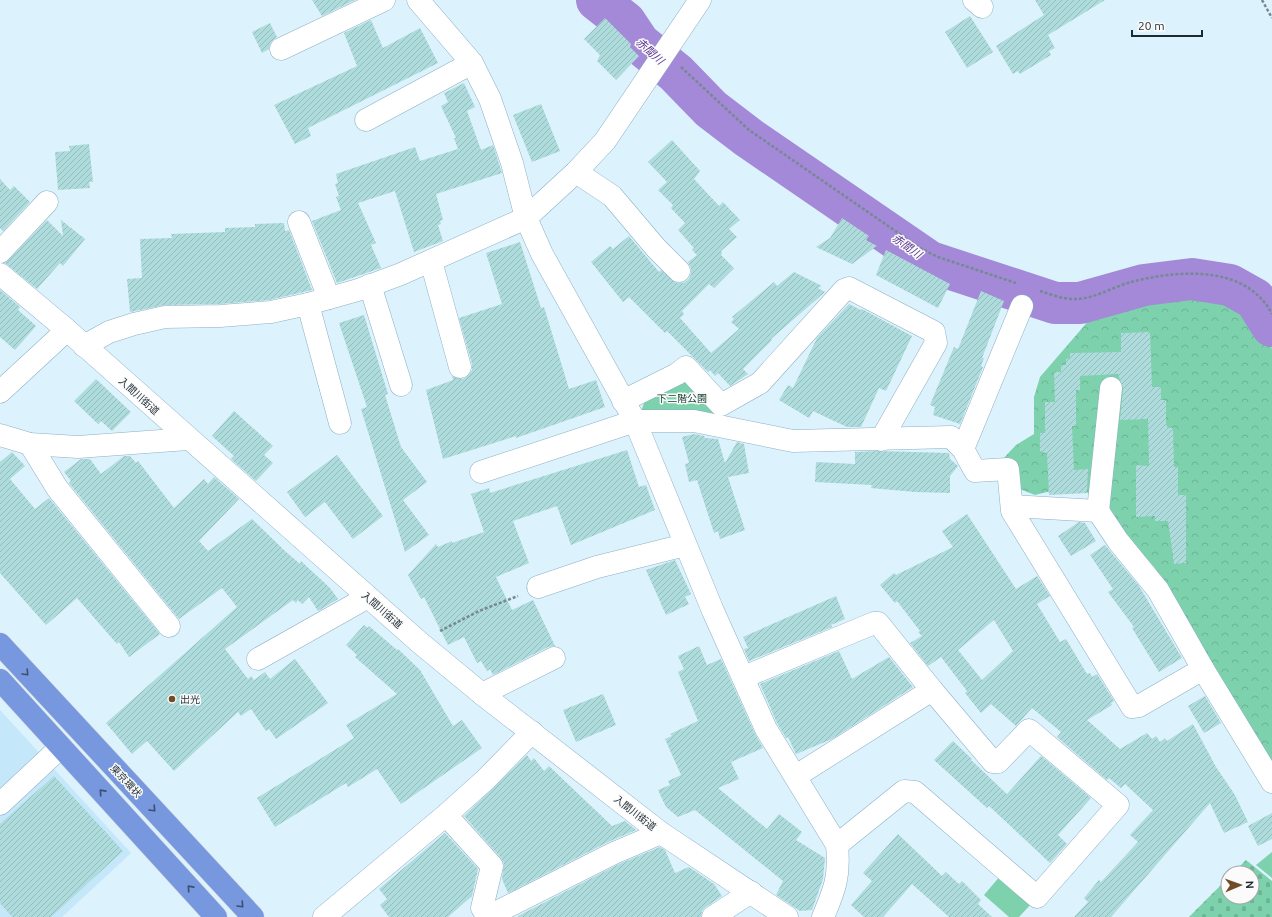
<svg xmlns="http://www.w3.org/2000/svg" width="1272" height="917" font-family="Ubuntu,'Noto Sans JP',sans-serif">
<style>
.built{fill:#c4e7fa}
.green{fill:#7dd1ac}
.forest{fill:url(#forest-crowns)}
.cemetery{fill:url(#cemetery-stones)}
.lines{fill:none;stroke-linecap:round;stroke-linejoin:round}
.river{stroke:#a389d7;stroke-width:42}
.building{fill:url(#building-hatch);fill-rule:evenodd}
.minor-casing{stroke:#8db0c3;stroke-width:23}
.highway-casing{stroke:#d2d4d6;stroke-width:23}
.path{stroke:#768891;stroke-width:2.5;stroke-dasharray:3 2;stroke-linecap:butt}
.minor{stroke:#fff;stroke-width:22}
.highway{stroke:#7797df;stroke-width:22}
.oneway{stroke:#3c506e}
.poi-dot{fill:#714c27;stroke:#fbfbfb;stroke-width:1.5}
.labels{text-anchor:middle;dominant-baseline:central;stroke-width:3;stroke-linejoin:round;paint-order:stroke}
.street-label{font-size:10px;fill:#1c2a31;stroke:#fbfbfb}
.park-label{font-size:10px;fill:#144130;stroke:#fbfbfb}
.poi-label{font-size:10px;fill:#1c2a31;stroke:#fbfbfb;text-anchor:start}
.water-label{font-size:11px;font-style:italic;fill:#593490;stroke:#fbfbfb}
</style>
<defs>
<pattern id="forest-crowns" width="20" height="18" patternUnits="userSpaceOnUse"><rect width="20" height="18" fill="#7dd1ac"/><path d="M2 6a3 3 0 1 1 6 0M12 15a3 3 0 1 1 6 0" fill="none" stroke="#6bb494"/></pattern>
<pattern id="cemetery-stones" width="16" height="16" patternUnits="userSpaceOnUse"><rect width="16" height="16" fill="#7dd1ac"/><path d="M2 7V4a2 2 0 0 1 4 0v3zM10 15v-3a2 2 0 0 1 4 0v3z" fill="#6bb494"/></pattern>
<pattern id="building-hatch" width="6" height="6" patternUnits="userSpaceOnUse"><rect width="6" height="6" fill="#aedbdc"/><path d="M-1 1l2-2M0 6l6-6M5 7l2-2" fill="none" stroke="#95bcbd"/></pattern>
</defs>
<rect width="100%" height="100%" fill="#dcf2fd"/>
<polygon class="built" points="0,710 131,853 62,917 0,917"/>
<g class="green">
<polygon points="690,381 716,412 713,415 640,415 646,397 677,382"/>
<polygon points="1272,852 1272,878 1256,865"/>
<polygon points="1001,875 1032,903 1019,917 1009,917 984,895"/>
</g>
<polygon class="forest" points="1189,284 1216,286 1241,297 1264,321 1272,349 1272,767 1194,640 1155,568 1124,533 1100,495 1063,488 1035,495 1012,486 1002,460 1016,445 1034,434 1034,397 1040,377 1103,304 1140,290"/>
<polygon class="cemetery" points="1246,860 1272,881 1272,917 1189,917 1228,878 1228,897 1252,897 1252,873 1233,873"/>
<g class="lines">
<polyline class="river" points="597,0 625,22 639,43 676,73 711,109 749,138 930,262 1055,303 1080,303 1144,285 1192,279 1230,285 1255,299 1272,326"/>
</g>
<g class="building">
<polygon points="312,0 355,0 322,16"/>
<polygon points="1035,0 1105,0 1048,35 1055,48 1049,51 1051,55 1020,74 1018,71 1013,74 996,46 1044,15"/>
<polygon points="970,16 993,52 967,68 945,32"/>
<polygon points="605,18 631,44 630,47 639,56 616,80 597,61 600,55 584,39"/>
<polygon points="371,20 383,48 420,28 438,63 308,128 311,136 295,144 274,105 357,66 344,33"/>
<polygon points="270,23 277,37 271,42 269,49 262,53 252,32"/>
<polygon points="464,83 475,107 467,111 481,150 493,145 502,173 436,194 443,220 440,221 441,224 438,225 443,241 414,252 395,191 358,203 376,243 371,245 381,268 337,283 312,221 341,210 336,197 339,196 335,184 338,183 336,174 415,147 420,161 458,149 454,138 456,138 441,106 448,102 444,93"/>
<polygon points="541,104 560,151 532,162 513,115"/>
<polygon points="672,140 700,171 694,179 719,206 723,202 740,220 729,229 737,237 721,251 722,253 721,255 734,268 714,288 709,284 682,311 684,314 680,318 711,353 739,329 731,322 734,319 732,317 774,282 777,286 794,272 822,286 818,288 825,292 771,339 772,340 743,369 748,374 730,386 718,373 715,376 710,370 708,372 667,331 665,333 629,297 623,302 591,262 610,246 613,249 629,236 659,272 661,270 676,283 683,283 688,280 691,274 691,268 688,262 697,255 692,250 694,248 678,230 685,223 671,208 673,205 658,190 667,182 648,162"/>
<polygon points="89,144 93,182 89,182 90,188 58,190 55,152 70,151 69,146"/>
<polygon points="0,179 10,190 14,186 30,202 3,231 0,228"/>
<polygon points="842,218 869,236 866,240 877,246 852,264 816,247 830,238"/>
<polygon points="47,220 63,236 61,220 85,239 63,266 60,263 37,289 5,263"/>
<polygon points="284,223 285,231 289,230 312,290 269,300 219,304 165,305 130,312 127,279 142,278 140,239 172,238 171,234 225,232 225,228 255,227 255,224"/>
<polygon points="520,242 541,308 544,307 569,389 596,380 605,407 516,438 516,436 443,459 426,390 453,380 452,376 463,379 469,375 472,370 472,364 459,318 502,304 486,253"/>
<polygon points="886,250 950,284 938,308 876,275"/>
<polygon points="0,290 20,307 18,310 36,326 15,350 0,337"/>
<polygon points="981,291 1004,301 982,358 984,358 981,366 983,367 960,424 933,415 935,407 930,405 954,347 958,349"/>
<polygon points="849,304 861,310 862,309 912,336 886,391 879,388 861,427 847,427 813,411 809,418 779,400 788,385 793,388 817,338"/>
<polygon points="364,315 388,394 385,395 401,447 427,482 403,500 429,535 405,552 361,409 367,407 339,323"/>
<polygon points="1150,332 1152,387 1161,387 1161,400 1166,400 1166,424 1168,428 1173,428 1174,467 1178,467 1178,495 1186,495 1186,563 1174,564 1168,521 1155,521 1155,516 1136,517 1136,465 1149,466 1148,419 1120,420 1123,389 1118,374 1080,376 1080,390 1076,390 1076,426 1072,426 1074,470 1088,469 1087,493 1049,495 1047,454 1051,455 1040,451 1040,433 1045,433 1045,402 1055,402 1054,372 1061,372 1061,365 1066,365 1066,359 1070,358 1070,353 1121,352 1121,333"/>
<polygon points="96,379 131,412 112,431 101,421 98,424 74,401"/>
<polygon points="234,411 273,446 264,455 273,463 256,481 231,459 234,456 212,436"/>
<polygon points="694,434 704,436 705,438 718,439 725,463 737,442 744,444 749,473 728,477 745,530 720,539 718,531 714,533 697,480 689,482 685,464 689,463 682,437"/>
<polygon points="627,450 639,487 646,485 655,510 571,545 557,506 513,521 529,563 496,577 512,610 533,600 555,646 548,647 493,675 490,669 487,671 481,661 477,663 464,637 448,645 424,597 421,599 408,575 436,544 438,547 452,541 452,543 484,532 471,494 489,488 490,493"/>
<polygon points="877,451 949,453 950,459 958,466 950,476 950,493 915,492 871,488 872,485 815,482 816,462 855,464 855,452"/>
<polygon points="12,452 25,466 10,479 35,509 49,498 160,634 129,657 119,642 117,644 77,598 46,625 0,573 0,462"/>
<polygon points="337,455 383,516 353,539 325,502 305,517 287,492"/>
<polygon points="124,456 130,456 136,463 138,461 174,508 204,479 208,484 214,477 239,499 199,541 208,551 252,519 285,551 300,564 301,561 330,588 338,599 318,611 309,597 302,604 298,600 296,603 293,600 225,649 248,679 251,676 254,680 265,672 270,679 295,659 328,703 276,739 269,729 266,731 251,709 241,716 238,712 174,771 147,741 132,754 106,723 237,607 222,588 179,619 69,483 71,481 64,472 81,459 90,459 101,474"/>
<path d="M 967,514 L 1016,589 L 1037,576 L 1050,596 L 1037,604 L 1060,642 L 1066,639 L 1087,674 L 1090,673 L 1092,677 L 1097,674 L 1114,701 L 1111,703 L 1112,705 L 1087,720 L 1120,749 L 1147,733 L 1152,739 L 1156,736 L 1160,742 L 1165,738 L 1167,741 L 1193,724 L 1216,767 L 1235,795 L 1248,822 L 1224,833 L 1210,803 L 1111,917 L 1074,917 L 1088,902 L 1084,898 L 1099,880 L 1101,882 L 1138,842 L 1130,835 L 1153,810 L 1125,784 L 1121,788 L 1109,778 L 1107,780 L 1057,737 L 1061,732 L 1032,708 L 1016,726 L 991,704 L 981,713 L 965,693 L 967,691 L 941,657 L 928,666 L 910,643 L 922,636 L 918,632 L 920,631 L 897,601 L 895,603 L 880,585 L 894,573 L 896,575 L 953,547 L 942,531 ZM 994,620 L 1013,651 L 982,680 L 958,650 Z"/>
<polygon points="1079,522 1085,523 1096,541 1071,556 1058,536"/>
<polygon points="1105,545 1139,586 1182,658 1159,672 1132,628 1134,627 1108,592 1113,589 1090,555"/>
<polygon points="675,560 691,594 685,597 689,604 666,615 646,570"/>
<polygon points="836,596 845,619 831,625 832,627 749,661 744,649 748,648 743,637"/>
<polygon points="364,625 368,628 369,626 397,650 398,649 420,670 453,726 462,720 482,748 401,804 377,769 348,787 346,783 275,827 257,798 354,738 346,725 397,694 355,657 357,655 346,645"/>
<polygon points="699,646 707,665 721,659 755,734 763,748 731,762 739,779 718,788 767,829 779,814 802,832 796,840 825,858 823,879 812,910 800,911 776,895 783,881 695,810 678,817 666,807 658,790 670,785 668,781 681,775 665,739 672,736 670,734 698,721 678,672 684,669 678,656"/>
<polygon points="839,651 852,679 889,657 913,687 832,739 796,754 788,737 786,738 777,723 760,684"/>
<polygon points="603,694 616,725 576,742 563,710"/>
<polygon points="1205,696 1221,723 1204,733 1188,706"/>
<polygon points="953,741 972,759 971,760 1007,794 1041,756 1091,798 1058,835 1067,844 1050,863 989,806 987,808 934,760"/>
<polygon points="527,755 531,761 534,758 544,771 549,766 612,826 625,821 636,830 608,842 508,893 502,879 504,863 501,858 464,816"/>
<polygon points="54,776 123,851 51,917 12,917 0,903 0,824"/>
<polygon points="1272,813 1272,839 1258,846 1248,826"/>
<polygon points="445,833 478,869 472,896 448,917 389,917 380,905 387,899 379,889"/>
<polygon points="898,834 942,876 946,872 959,884 962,881 981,900 978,904 992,917 949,917 912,884 883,917 864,917 851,905 872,881 863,873"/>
<polygon points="660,847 665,850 675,873 689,867 714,884 722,896 706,907 702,911 701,917 518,917 518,916 619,864"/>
</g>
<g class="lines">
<defs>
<g id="minor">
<path d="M 418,0 L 472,63 L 490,99 L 512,163 L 526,218 L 542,254 L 635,421 L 713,611 L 766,729 L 837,845 C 840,876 835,889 823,917"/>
<polyline points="974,0 982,7"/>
<polyline points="281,49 384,0"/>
<polyline points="366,120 472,63"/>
<polyline points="576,172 612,196 656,248 679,271"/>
<polyline points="299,222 329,298"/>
<polyline points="0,252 47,202"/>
<polyline points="431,261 460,367"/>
<polyline points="0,274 67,330 419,642 482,694 661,833 787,917"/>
<polyline points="370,285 401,385"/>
<polyline points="308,304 340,423"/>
<polyline points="84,346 109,332 134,324 165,317 220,316 271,312 308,304 358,290 401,274 526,218 576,172 605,141 700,0"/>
<polyline points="0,392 67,330"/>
<polyline points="623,401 677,374 686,367 721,405 760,383 844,290 849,288 934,332 936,343 881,440"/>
<polyline points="0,435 30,444 78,447 188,439"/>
<polyline points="30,444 57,488 169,626"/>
<polyline points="963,449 1022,306"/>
<polyline points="481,472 635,421 694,421 793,441 951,437 963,449 975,471 1008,469 1012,511 1132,707 1139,706 1203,669"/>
<polyline points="1012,506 1098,511 1118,541 1158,590 1203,669 1272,782"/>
<polyline points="1098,511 1111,388"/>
<polyline points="538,587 597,567 685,545"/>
<polyline points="258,659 368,597"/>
<polyline points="744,677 874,623 878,623 932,690 796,776"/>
<polyline points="482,694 554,658"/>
<polyline points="0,804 61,747"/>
<polyline points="446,815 492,866 482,908 488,917"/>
<polyline points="837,845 904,791 915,792 1037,897 1118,805 1029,730 998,762 993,762 932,690"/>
<polyline points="324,917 446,815 485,780 532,732"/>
<polyline points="490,917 497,912 614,853 661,833"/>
<polyline points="713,917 751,892"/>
</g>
<g id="highway">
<polyline points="0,644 253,917"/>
<polyline points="0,680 216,917"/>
</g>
</defs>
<use href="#minor" class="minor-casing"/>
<use href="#highway" class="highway-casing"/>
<g class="path">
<polyline points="1262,0 1272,18"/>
<polyline points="681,67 749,130 920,248 938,257 1016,283"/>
<path d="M 1040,291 C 1050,294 1062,299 1073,299 C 1092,300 1113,287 1131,282 C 1178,270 1246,264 1272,314"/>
<polyline points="440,631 479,611 518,596"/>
</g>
<use href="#minor" class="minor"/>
<use href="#highway" class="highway"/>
</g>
<defs><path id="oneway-chevron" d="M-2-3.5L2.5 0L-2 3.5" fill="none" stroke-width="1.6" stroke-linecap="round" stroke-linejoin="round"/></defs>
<g class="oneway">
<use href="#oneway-chevron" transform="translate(26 673) rotate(47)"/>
<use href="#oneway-chevron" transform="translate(102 792) rotate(-132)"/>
<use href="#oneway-chevron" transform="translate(153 809) rotate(47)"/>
<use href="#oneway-chevron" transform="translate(190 888) rotate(-132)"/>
<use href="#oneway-chevron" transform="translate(241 905) rotate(47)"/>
</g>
<circle class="poi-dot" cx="172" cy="699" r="4"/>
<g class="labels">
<g class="street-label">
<text transform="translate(139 396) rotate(42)">入間川街道</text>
<text transform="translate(382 610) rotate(41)">入間川街道</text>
<text transform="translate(126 781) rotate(47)">東京環状</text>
<text transform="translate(635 813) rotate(38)">入間川街道</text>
</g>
<g class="park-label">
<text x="682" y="398">下二階公園</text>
</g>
<g class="poi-label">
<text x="180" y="699">出光</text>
</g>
<g class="water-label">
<text transform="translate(650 51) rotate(42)">赤間川</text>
<text transform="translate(907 246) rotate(35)">赤間川</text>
</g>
</g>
<g transform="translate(1240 885) rotate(88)"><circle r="19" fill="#fbfbfb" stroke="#a2a7aa"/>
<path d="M0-3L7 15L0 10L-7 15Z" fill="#714c27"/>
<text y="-6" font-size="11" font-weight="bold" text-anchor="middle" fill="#1c2a31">N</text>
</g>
<path d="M1132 30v6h70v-6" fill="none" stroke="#1c2a31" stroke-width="2"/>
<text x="1138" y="30" font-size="12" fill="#1c2a31" stroke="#fbfbfb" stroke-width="3" paint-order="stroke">20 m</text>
</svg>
